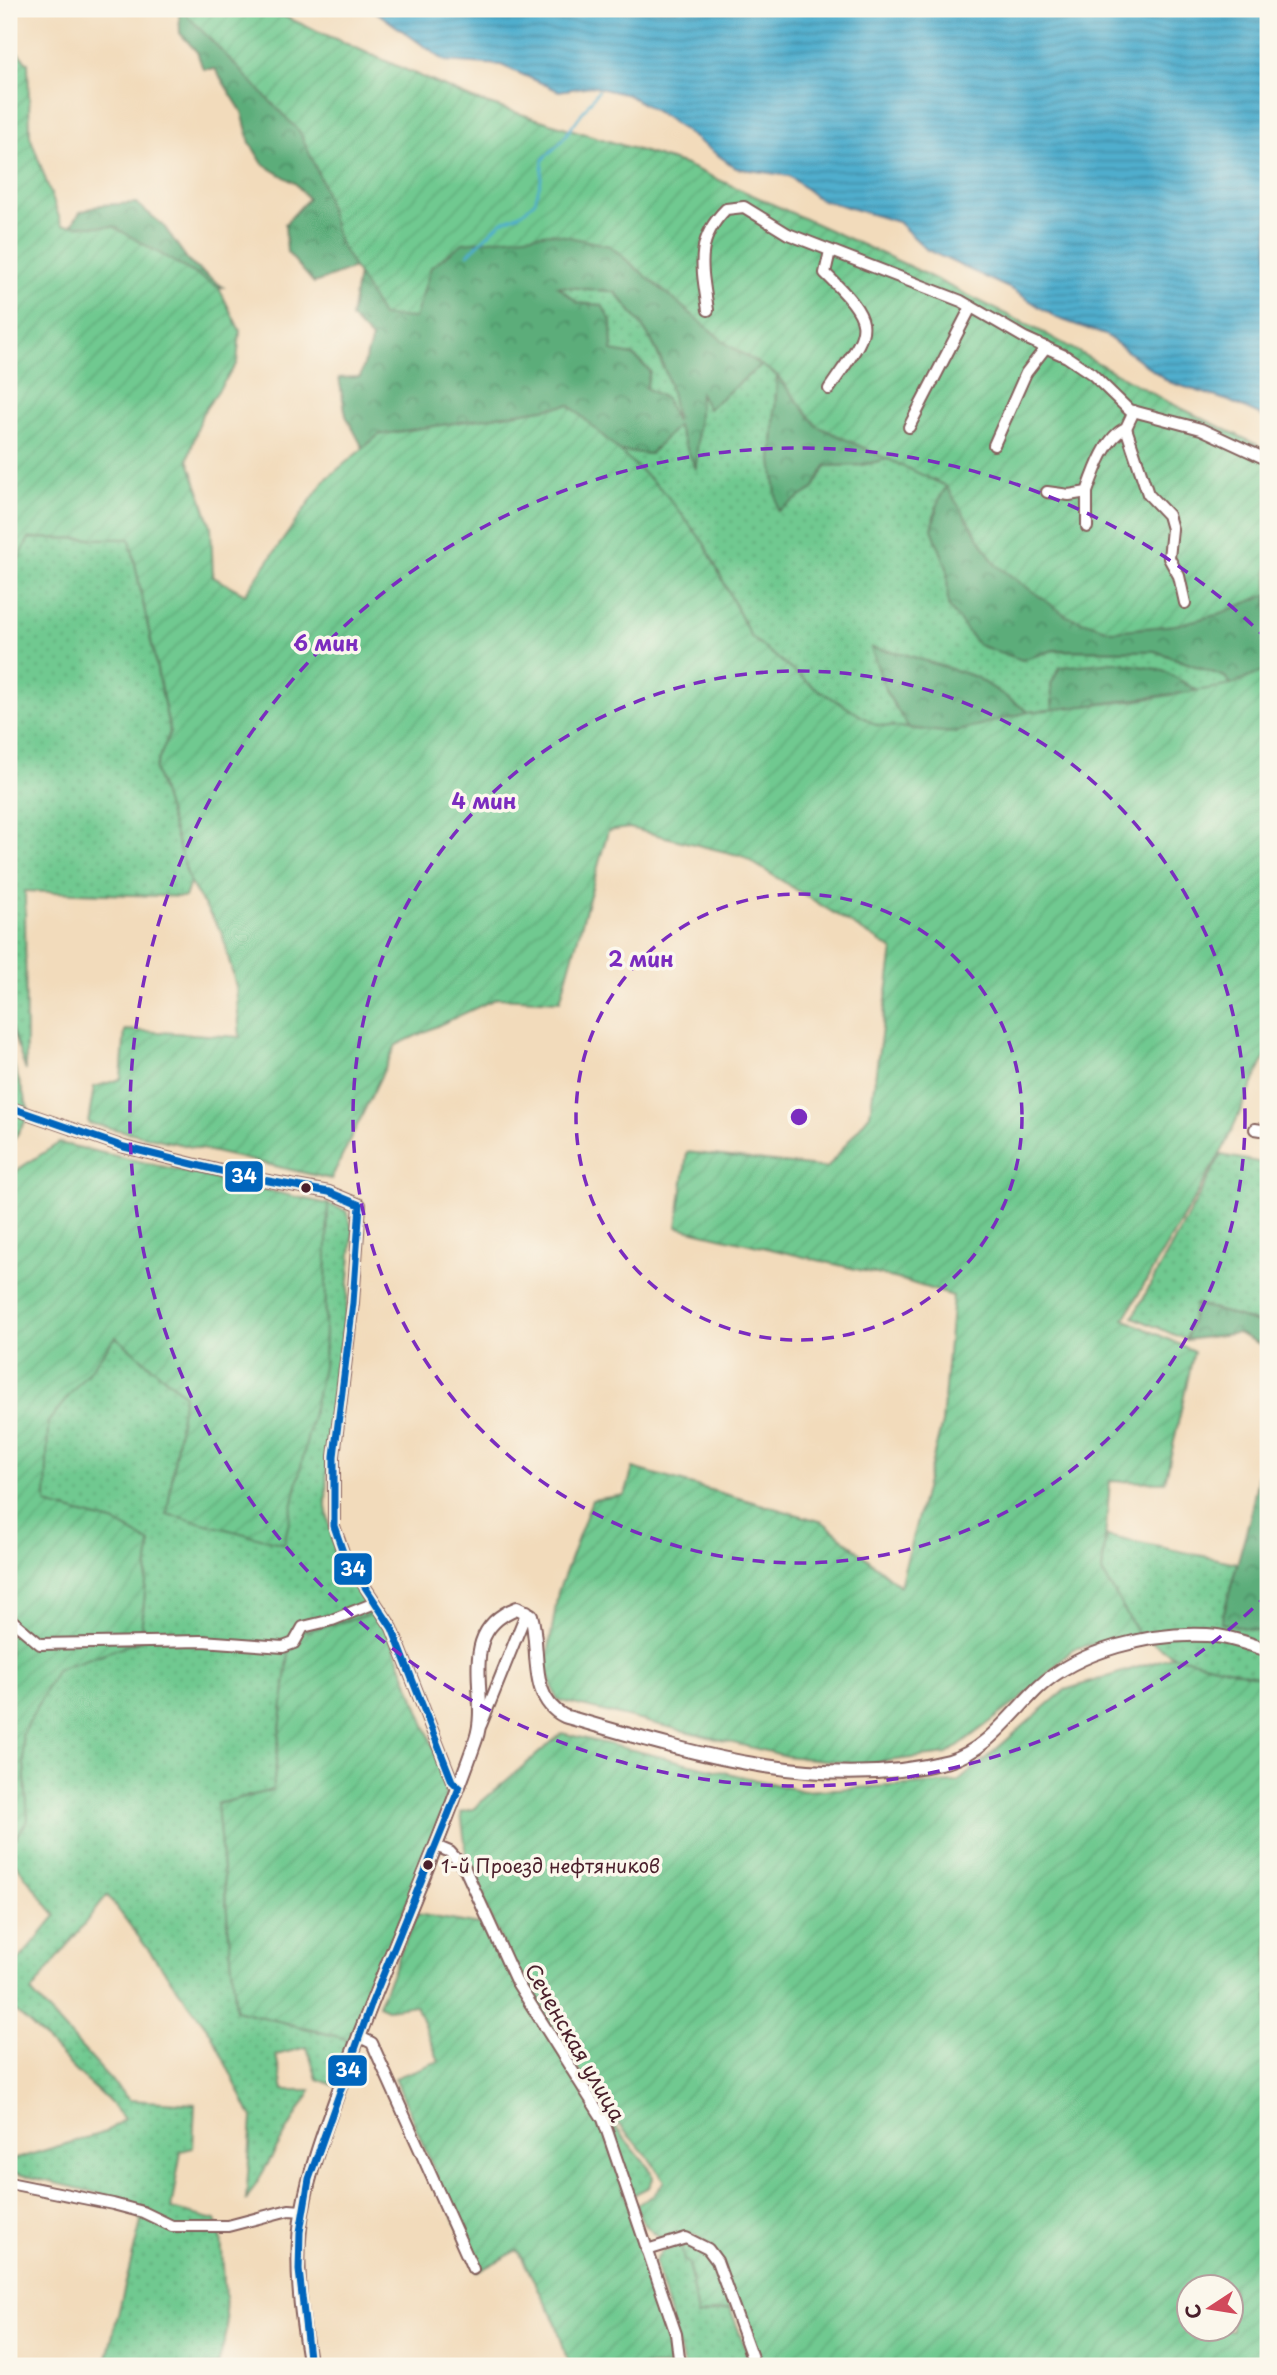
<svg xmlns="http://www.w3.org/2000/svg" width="1277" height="2375" font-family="'Playpen Sans',sans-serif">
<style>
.grass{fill:url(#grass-dots);stroke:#5c745e;stroke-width:2}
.forest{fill:url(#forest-crowns);stroke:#526652;stroke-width:2;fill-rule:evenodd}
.garden{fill:url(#garden-furrows);stroke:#5c745e;stroke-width:2;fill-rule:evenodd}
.water{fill:url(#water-rules);stroke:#4c667c;stroke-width:2}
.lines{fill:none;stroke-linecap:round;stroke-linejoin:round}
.stream{stroke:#4faecd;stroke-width:2.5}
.minor-casing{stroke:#85615d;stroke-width:14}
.tertiary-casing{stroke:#85615d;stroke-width:16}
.minor{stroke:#fff;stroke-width:10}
.tertiary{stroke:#fff;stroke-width:12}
.bus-1-casing{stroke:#fbf7ec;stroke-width:12}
.bus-1{stroke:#0065bd;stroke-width:7}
.ring{fill:none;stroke:#7b2cbf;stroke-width:3.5;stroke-dasharray:12 9}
.bus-dot{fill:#4a1f2b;stroke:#fbf7ec;stroke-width:2.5}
.labels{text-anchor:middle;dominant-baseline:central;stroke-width:7;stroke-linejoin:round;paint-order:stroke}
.bus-label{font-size:19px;fill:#4a1f2b;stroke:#fbf7ec;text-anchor:start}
.street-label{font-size:21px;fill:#4a1f2b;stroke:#fbf7ec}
.centre{fill:#7b2cbf;stroke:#fbf7ec;stroke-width:3.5}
.ring-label{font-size:21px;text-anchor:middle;font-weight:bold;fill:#7b2cbf;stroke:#fbf7ec;stroke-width:7;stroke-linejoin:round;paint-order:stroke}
.line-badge{stroke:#fbf7ec;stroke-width:2.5}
.badge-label{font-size:19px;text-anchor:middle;font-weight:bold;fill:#fff}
</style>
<defs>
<pattern id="grass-dots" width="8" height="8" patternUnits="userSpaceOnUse" patternTransform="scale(1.75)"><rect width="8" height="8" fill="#6fc990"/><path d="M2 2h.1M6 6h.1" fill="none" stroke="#62ac7c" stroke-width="1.8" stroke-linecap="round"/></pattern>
<pattern id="forest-crowns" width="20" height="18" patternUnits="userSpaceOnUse" patternTransform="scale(1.75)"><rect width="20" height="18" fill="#5bad7a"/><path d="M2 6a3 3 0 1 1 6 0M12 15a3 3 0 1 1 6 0" fill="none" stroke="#4d8c64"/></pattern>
<pattern id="garden-furrows" width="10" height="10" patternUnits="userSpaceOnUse" patternTransform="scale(1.75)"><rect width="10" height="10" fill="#6fc990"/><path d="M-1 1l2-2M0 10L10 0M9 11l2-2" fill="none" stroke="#62ac7c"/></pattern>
<pattern id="water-rules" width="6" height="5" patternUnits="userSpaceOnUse" patternTransform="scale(1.75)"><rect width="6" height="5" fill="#4faecd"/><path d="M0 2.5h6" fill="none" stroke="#448da7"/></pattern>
</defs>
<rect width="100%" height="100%" fill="#fbf7ec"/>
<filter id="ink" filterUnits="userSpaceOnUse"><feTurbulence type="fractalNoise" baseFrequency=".0143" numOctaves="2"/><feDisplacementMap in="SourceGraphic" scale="14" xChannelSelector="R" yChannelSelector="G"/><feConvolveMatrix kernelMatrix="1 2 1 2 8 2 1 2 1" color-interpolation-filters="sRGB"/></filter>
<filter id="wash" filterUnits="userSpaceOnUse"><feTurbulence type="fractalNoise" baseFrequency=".00686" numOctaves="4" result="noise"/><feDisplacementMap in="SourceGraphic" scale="28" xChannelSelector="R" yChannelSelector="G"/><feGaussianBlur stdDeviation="1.57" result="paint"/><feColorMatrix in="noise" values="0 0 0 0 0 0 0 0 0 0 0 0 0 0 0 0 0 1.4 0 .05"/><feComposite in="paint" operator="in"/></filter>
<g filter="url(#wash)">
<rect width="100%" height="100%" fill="#f2dbbb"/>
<g class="grass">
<path d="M 557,286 L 614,291 L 647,329 L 671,385 L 677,426 L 696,467 L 700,391 L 708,409 L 761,365 L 777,376 L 772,461 L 813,489 L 826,466 L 862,465 L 888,459 L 947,486 C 921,530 938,529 947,568 C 950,580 948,594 948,606 L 1022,660 L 1054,650 L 1155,651 L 1225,677 L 1232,685 L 1199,695 L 1163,670 L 1051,684 L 1053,710 L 1029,712 L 976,677 L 886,692 L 909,728 L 876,725 L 812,686 L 751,637 L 704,543 L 663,491 L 619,451 L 650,454 L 646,388 L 650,371 L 633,355 L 612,352 L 578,303 Z"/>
<polygon points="29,538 130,539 170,733 155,769 190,883 185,897 25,891 26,1071 9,1022 9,750 13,749 11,573"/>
<polygon points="9,1051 30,1114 13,1141 9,1139"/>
<polygon points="1221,1155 1268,1164 1268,1323 1262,1324 1196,1304 1186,1340 1133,1317"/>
<path d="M 328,1204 L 346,1211 L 353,1230 L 347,1303 L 327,1456 L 326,1507 L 333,1543 L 347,1572 L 377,1613 L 291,1635 L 273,1790 L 217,1804 L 236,2010 L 351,2040 L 333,2085 L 317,2079 L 307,2047 L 276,2055 L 283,2090 L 311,2090 L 246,2201 L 252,2118 L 211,2033 L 107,1895 L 31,1992 L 129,2100 L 195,2104 L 193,2148 L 181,2151 L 171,2209 L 216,2220 L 221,2234 L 227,2330 L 218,2366 L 105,2366 L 141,2222 L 132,2201 L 9,2172 L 9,2161 L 106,2132 L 124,2119 C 109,2099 99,2092 81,2076 C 56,2052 37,2027 9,2007 L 9,1972 L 56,1916 L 12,1859 L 9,1860 L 9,1846 L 28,1820 L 22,1735 L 56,1669 L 140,1641 L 150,1543 L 116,1523 L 45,1504 L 48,1422 L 116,1336 L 184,1394 L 168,1513 L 324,1362 Z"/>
<polygon points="1106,1536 1237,1563 1221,1623 1268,1633 1268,1679 1174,1656 1138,1634 1102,1572"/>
<polygon points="611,2122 652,2172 653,2179 649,2187 635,2194 632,2194"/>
<polygon points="681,2245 689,2262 697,2316 730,2308 752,2366 684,2366 655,2262 662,2251"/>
<polygon points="9,2285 17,2366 9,2366"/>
</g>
<g class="forest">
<path d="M 179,9 L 267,9 L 472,99 L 686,165 L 610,246 L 727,344 L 761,365 L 708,409 L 700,393 L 696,469 L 677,426 L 650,454 L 619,451 L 569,405 L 379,435 L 363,448 L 346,416 L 339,378 L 360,377 L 372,339 L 351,318 L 358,274 L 354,268 L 314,283 L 287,252 L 285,224 L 308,199 L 296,184 L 263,164 L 250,143 L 242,112 L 215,69 L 203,69 L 197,52 L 180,33 ZM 558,286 L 615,292 C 653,336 669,363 676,422 L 666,399 L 646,388 L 650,371 L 633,355 L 612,351 L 611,321 L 602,305 L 578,303 Z"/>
<polygon points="136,203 163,225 190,263 223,287 196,289 65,235 80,212 101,205"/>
<polygon points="777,376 818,426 888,459 862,465 826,466 813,489 778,511 772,461"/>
<polygon points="947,486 996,565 1112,631 1175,625 1216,615 1268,594 1268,669 1232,685 1225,677 1155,651 1054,650 1022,660 978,645 948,606 947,568 932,529 939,499"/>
<polygon points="871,648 901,653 976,677 1029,712 951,733 909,728 886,692"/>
<polygon points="1115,662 1163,670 1198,691 1053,710 1051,684 1060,667"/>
<polygon points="1196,1304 1261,1324 1268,1323 1268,1348 1237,1333 1186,1340"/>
<polygon points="1268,1425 1268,1633 1221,1623 1250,1517"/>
</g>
<g class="garden">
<polygon points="181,9 267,9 472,99 686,165 909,266 1046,334 1166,401 1268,450 1268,594 1216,615 1175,625 1112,631 1067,616 996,565 946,486 817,426 777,375 727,344 610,246 551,233 463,243 431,267 415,318 382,316 338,240 322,182 300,132"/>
<polygon points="9,44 28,63 30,136 62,225 114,227 219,288 240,331 237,363 202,414 188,459 211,526 213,577 245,594 325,480 379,435 569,405 663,491 704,543 751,637 812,686 876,725 952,733 1029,712 1140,700 1232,685 1268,669 1268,1051 1223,1149 1124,1319 1194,1351 1165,1482 1110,1481 1102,1572 1138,1634 1073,1649 1018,1701 947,1754 861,1764 786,1756 557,1700 546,1668 558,1592 592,1500 625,1495 633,1468 823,1522 900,1586 942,1423 953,1296 902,1280 677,1227 687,1152 827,1168 870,1114 893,950 742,856 629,828 608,831 560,1001 497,998 396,1045 331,1179 88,1123 94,1087 121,1079 125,1030 240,1037 236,987 222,933 190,883 155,769 170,732 130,539 29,538 11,574 13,749 9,750"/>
<polygon points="59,1143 328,1204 324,1362 284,1544 167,1514 184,1394 116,1337 48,1422 46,1504 116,1523 150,1543 140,1641 57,1669 22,1735 28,1820 9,1846 9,1175"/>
<polygon points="377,1613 388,1631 442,1769 446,1799 441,1820 351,2040 236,2010 217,1804 273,1790 291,1635"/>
<path d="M 1174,1656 L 1268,1679 L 1268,2366 L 759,2366 L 711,2247 L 695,2235 L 660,2238 C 647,2228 639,2221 637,2204 L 653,2196 L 665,2181 L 648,2157 L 602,2106 L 519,1980 L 468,1867 L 461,1812 L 473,1809 L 562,1733 L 803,1791 L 958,1782 L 1065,1690 ZM 1190,2288 L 1232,2288 L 1232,2330 L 1190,2330 Z"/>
<polygon points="417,1914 485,1926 600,2120 672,2334 676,2366 569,2366 556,2323 518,2250 477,2272 395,2078 439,2061 416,2005 387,2009 378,2005"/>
<path d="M 681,2245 C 720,2248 720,2277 730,2308 L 697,2316 L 689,2263 L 684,2261 Z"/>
</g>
<polygon class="water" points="372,9 1268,9 1268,419 1229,401 1169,382 1105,335 1057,318 1013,290 927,250 898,222 819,199 789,176 736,168 665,117 628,95 591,86 559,91 501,65 445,61"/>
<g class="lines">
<polyline class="stream" points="468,254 501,222 522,213 535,201 541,180 543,159 560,143 598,91"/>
</g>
</g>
<g filter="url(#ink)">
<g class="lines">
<defs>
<g id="minor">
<path d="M 708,310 C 702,268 694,241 726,209 L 744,207 L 788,234 L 961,301 L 1025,338 L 1067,357 L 1092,374 L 1129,410 L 1201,429 L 1268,460"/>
<path d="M 829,389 C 870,328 881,328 825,273 L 830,251"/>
<polyline points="909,427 971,307"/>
<polyline points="1126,428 1148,494 1168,515 1172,529 1169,558 1179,576 1185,603"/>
<polyline points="994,445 1026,373 1046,347"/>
<path d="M 1047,492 L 1069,495 L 1087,492 C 1094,472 1106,436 1126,428 L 1134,411"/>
<polyline points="1087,527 1087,492"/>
<polyline points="9,1107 124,1147 241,1176 329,1192 360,1205 353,1303 334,1456 334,1526 344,1555 392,1628 452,1781 459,1788"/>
<polyline points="1255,1129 1268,1131"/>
<polyline points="9,1618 40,1644 202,1641 283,1647 294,1643 303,1627 332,1620 375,1603"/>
<polyline points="481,1725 527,1611"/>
<polyline points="436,1846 450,1852 465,1869 516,1981 603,2119 676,2334 680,2366"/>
<polyline points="358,2036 372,2043 473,2269"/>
<polyline points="9,2183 113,2204 143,2212 172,2226 228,2226 289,2210 302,2211"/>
<polyline points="647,2250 686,2238 708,2249 717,2261 755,2366"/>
</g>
<path id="tertiary" d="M 310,2366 C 301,2316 293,2259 303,2208 C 311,2163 329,2119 344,2076 C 385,1962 437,1853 476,1739 C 491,1695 454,1632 517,1608 L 531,1615 C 541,1648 527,1697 564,1716 C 688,1752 821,1794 949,1761 C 986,1751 1012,1713 1038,1688 C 1078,1650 1153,1632 1207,1635 C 1228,1636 1248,1644 1268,1650"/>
</defs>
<use href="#minor" class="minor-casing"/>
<use href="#tertiary" class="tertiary-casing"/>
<use href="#minor" class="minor"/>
<use href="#tertiary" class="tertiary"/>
<defs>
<g id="bus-1">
<polyline points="9,1107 124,1147 241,1176 329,1192 360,1205 353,1303 334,1456 334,1526 344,1555 392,1628 452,1781 459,1788"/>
<polyline points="310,2366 299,2270 300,2232 309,2179 370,2007 459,1788"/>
</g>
</defs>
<use href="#bus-1" class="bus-1-casing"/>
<use href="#bus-1" class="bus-1"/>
</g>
</g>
<g class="ring">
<circle cx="799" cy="1117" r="223"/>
<circle cx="799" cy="1117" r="446"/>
<path d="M1268 1594A669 669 0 1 1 1268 640"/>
</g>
<g class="bus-dot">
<circle cx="306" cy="1188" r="6"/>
<circle cx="428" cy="1865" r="6"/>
</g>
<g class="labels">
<g class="bus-label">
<text x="441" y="1865">1-й Проезд нефтяников</text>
</g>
<g class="street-label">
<text transform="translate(576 2042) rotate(60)">Сеченская улица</text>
</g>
</g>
<circle cx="799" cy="1117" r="10" class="centre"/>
<g class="ring-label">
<text x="326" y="651">6 мин</text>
<text x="484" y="809">4 мин</text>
<text x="641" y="967">2 мин</text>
</g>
<g class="line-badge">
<rect x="224" y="1160" width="40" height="33" rx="7" fill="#0065bd"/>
<rect x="333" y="1552" width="40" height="34" rx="7" fill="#0065bd"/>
<rect x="327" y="2054" width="41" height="33" rx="7" fill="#0065bd"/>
</g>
<g class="badge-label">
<text x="244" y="1183">34</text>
<text x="353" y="1576">34</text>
<text x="348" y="2077">34</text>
</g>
<rect width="1277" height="2375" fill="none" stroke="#fbf7ec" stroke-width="35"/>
<g transform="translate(1210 2308) rotate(258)"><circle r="33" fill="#fbf7ec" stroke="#b4a19f" stroke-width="2"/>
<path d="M0-5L12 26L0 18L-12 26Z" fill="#d1495b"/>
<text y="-10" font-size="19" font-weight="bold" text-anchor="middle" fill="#4a1f2b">С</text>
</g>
</svg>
